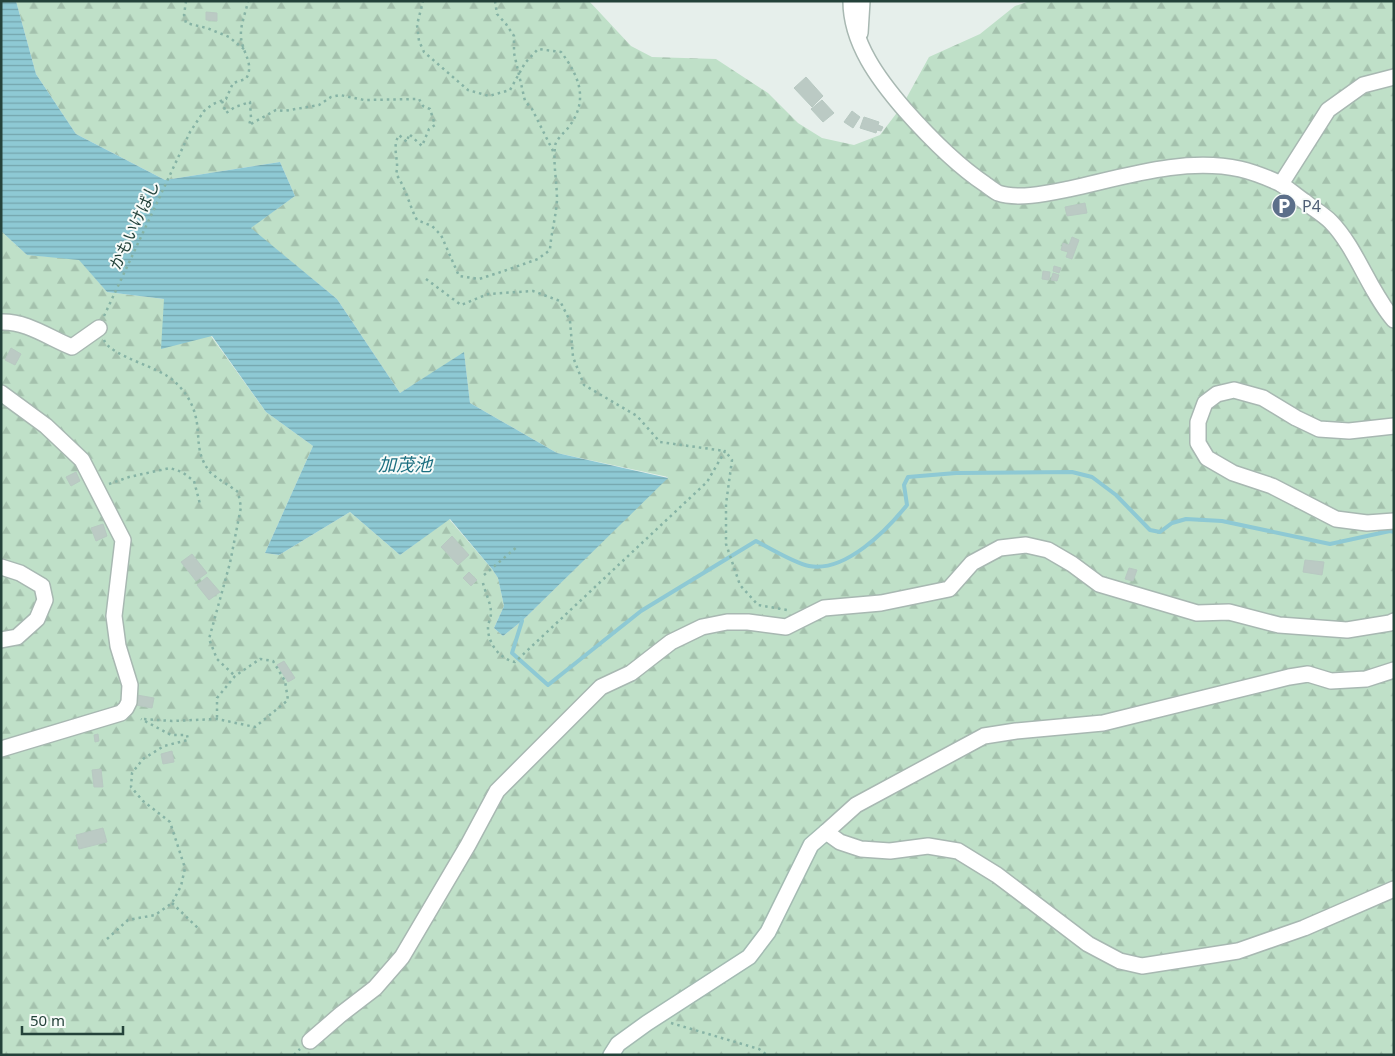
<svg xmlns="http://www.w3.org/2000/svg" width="1395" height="1056" font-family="'Noto Sans','Noto Sans JP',sans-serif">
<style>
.forest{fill:url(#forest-firs)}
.water{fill:url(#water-rules)}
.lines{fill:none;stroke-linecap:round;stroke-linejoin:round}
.stream{stroke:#8ec9d4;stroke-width:4}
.building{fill:#bbcac4;stroke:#b8c9c2}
.street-casing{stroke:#a8b8b2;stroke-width:18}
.secondary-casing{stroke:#a4bbb3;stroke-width:18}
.path{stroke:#86b3a5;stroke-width:2.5;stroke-dasharray:2.5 4;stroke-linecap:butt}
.street{stroke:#fff;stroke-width:15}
.secondary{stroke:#fff;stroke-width:15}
.labels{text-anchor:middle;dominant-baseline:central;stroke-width:4;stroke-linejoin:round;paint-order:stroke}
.service-label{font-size:16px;fill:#4e5e75;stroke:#f7fbf9;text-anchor:start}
.street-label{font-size:16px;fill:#24423a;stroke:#f7fbf9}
.water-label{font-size:18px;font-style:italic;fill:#1c6f80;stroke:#f7fbf9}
</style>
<defs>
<pattern id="forest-firs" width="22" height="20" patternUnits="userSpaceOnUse" patternTransform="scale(1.25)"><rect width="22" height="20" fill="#bfe0c8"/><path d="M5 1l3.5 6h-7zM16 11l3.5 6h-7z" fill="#a4c1ad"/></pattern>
<pattern id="water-rules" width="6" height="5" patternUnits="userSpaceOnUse" patternTransform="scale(1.25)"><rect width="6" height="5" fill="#8ec9d4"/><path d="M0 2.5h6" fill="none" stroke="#74a5ad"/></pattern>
</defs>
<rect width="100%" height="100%" fill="#e6efeb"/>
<polygon class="forest" points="16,1 589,1 631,46 652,57 716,59 768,93 798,123 822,138 854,145 880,135 902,106 929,57 980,34 1015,6 1030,1 1394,1 1394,1055 1,1055 1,231 27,255 79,259 107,292 164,299 211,336 266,412 313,446 265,553 279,555 350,512 400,555 449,519 492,569 498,578 504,606 494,628 503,636 522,621 668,477 557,453 470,403 464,353 400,393 337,299 250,228 295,196 280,162 165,180 76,134 36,74"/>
<polygon class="water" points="1,1 16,1 36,74 76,134 165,180 280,162 295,196 251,228 337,299 400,393 464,352 470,403 557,453 668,478 522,621 503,636 494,628 504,606 498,578 492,569 450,519 400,555 350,512 279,555 265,553 313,446 266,412 212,336 161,349 164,299 107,292 79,260 27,255 1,231"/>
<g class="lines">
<path class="stream" d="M 521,618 L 522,621 L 512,653 L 548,685 L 641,611 L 756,541 C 769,548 796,564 809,566 C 845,573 887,530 907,505 L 904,485 L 908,477 L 956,473 L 1072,472 L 1092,477 L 1116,495 L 1150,530 L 1160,532 L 1172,523 L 1186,519 L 1222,521 L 1330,544 L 1390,531 L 1394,532"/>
</g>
<g class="building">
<polygon points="206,12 217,13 217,21 206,20"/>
<polygon points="806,77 823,96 812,107 794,88"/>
<polygon points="822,100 834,113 823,122 811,109"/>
<polygon points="852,111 860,117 853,128 844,122"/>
<polygon points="864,117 879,122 878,125 883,127 881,131 877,130 876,133 860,128"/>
<polygon points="1085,203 1087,213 1067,216 1065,207"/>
<polygon points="1072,237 1079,240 1072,259 1066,257 1068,252 1061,250 1063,243 1069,245"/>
<polygon points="1054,266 1061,268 1059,273 1053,271"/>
<polygon points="1043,271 1050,272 1049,280 1042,279"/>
<polygon points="1053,273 1059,275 1057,281 1051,280"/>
<polygon points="11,348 21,354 15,365 5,360"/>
<polygon points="76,472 80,481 71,486 66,477"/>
<polygon points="103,524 107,536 96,541 91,528"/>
<polygon points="452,536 469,555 458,565 441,547"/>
<polygon points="192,554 207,573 196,581 181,562"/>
<polygon points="1305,560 1324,562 1322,575 1303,572"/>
<polygon points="1129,568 1137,570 1133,581 1125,579"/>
<polygon points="469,572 477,580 471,586 463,578"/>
<polygon points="207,577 220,592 209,600 197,585"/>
<polygon points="284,661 295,678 288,682 277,665"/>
<polygon points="137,695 154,698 152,708 135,705"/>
<polygon points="98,734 99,741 95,742 94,735"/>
<polygon points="172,751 174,762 163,764 161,754"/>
<polygon points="101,769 103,787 94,787 92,770"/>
<polygon points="103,828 107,842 79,849 76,835"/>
</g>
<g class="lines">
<defs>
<g id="street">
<path d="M 851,1 C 851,43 879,80 905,110 C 929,137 955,164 985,184 C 989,187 994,191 998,193 C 1018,200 1049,193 1069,189 C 1124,177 1184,157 1240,169 C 1253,172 1268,178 1279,183 C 1288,188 1296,196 1304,201 C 1312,208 1323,214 1331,222 C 1357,249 1369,291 1394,320"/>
<polyline points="860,33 862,1"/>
<polyline points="1281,184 1328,110 1363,85 1394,77"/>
<path d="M 1,322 C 27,321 49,338 72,347 L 99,328"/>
<polyline points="1,393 46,426 82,460 123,540 114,616 118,646 130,685 129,702 126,708 121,713 1,749"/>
<polyline points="1394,426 1349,431 1319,429 1296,418 1263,398 1234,390 1217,394 1205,403 1198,422 1198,443 1207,458 1233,473 1272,486 1336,519 1367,523 1394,521"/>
<polyline points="1,567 20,573 42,586 45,600 37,619 17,637 1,640"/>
<polyline points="1394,670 1366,679 1331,681 1308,674 1289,677 1103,723 1016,731 984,736 856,805 826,832 840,842 861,849 890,851 928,846 958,851 997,875 1088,944 1120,961 1142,966 1238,951 1304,928 1394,889"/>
<polyline points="310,1041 340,1015 375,988 402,957 468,845 497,791 601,687 631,673 671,642 702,627 727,622 748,622 786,627 824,608 881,603 949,589 972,563 1000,548 1026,545 1048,550 1072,564 1099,584 1197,613 1229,612 1279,625 1347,630 1390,623 1394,621"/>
</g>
<polyline id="secondary" points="611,1055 618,1044 647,1023 749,957 768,932 811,845 826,832"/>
</defs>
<use href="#street" class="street-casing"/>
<use href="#secondary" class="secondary-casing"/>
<g class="path">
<polyline points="186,1 184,15 186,23 207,28 229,37 245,50"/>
<polyline points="495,1 497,14 506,24 514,36 514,53 525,101 532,109 555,155"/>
<path d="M 222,101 L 226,113 L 235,107 L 250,102 L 251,118 L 249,125 L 276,110 L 284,111 L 319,105 L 331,97 L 340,95 L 364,100 L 419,99 L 423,106 L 430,109 L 435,125 L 429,129 L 422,146 L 409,134 L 407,142 L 399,135 C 391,148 400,161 396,174 C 406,188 409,205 417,220 L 432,226 L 441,235 L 459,276 L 479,279 L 501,272 L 538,259 L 550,250 C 551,233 556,217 557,200 C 557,182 553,164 555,147 C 555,140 564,133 568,128 C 589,101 580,77 561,52 L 538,49 L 525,63 L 510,90 L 489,96 L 468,90 L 424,52 L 419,41 L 417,25 L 423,1"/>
<polyline points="426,279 461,305 488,294 533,291 560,301 570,321 573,357 584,385 637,416 660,442 725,451"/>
<path d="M 104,316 L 190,132 L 204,111 L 213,104 L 226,99 L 233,83 L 246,79 C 255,63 242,53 241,37 C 240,25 246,12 248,1"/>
<path d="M 104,340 C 111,357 159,366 175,382 C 184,390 192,402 195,414 C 201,435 194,452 210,472 C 214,477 232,487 238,492 L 241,507 L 230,563 L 209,639 L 217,659 L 235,676"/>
<polyline points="109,484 129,477 170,468 182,472 194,481 200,504"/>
<polyline points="484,575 518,546"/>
<path d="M 483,583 C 485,592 491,603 491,613 C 491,618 488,623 488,628 C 488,644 500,659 515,662 L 707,482 L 725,451 L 732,460 L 726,504 L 726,544 L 740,585 L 758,605 L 787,610"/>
<polyline points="144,719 172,721 217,719 255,727 288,700 285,681 273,661 260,659 235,676 217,698 217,719"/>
<polyline points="172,903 200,930"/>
<polyline points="107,939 128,920 155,915 172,903 181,886 185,868 170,822 143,801 131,787 132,773 143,759 164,746 188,740 187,735 171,735 141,719"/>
<polyline points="671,1023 759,1049 767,1055"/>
<polyline points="294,1055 300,1049"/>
</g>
<use href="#street" class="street"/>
<use href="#secondary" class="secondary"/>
</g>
<defs>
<symbol id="parking-disc" viewBox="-11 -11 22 22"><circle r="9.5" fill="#5c6f8a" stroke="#f7fbf9"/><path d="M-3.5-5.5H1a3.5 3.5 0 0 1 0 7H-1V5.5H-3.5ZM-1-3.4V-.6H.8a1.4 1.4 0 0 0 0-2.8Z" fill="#fff"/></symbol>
</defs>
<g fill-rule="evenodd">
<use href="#parking-disc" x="1270" y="192" width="28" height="28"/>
</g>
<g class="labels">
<g class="service-label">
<text x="1302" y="206">P4</text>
</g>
<g class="street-label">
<text transform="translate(134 225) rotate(-65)">かもいけばし</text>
</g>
<g class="water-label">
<text x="405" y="464">加茂池</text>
</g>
</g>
<rect width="1395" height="1056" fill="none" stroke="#24423a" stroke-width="5"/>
<path d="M22 1026v8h101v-8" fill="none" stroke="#24423a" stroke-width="2.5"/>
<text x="30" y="1026" font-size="15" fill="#24423a" stroke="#f7fbf9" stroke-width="4" paint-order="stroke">50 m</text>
</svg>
